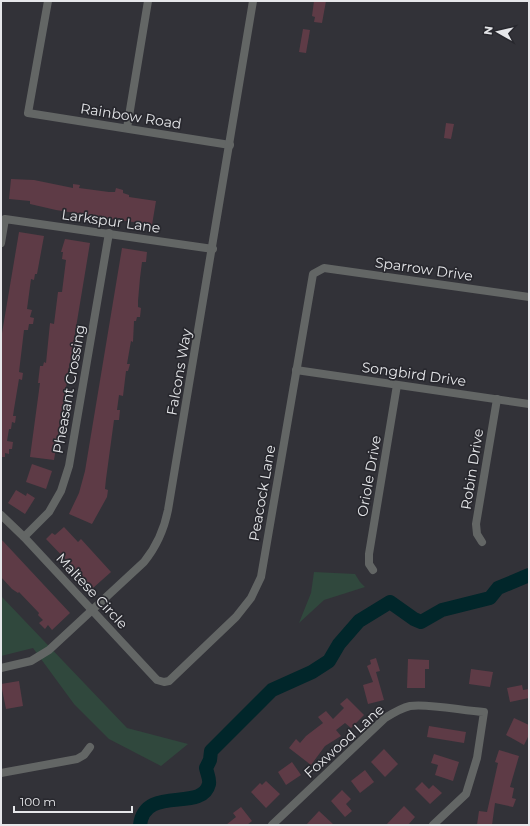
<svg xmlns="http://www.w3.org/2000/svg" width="530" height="826" font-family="Montserrat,sans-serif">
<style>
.green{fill:#30483d}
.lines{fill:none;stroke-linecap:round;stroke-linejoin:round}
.river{stroke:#01262a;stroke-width:14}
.building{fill:#5e3b46}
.minor{stroke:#636665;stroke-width:8}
.labels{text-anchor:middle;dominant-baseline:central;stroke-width:3.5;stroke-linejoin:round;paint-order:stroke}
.street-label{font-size:14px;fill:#e6e7ea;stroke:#28282e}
</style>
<rect width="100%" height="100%" fill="#323238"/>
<g class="green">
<polygon points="314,572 355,574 360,582 365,587 324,600 299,623 311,593"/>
<polygon points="1,596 127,728 188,744 161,766 109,739 74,704 33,648 1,656"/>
</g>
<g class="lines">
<path class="river" d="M 140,825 C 145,784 202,813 209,784 C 210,779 207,773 206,768 L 210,760 L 211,751 L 272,690 L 312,672 L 329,661 L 339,644 L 359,621 L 390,602 L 414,619 L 421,622 L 442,610 L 490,598 L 498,588 L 529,575"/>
</g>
<g class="building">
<polygon points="314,1 326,1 322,23 314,22 315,17 312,16"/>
<polygon points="303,29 310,30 306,53 299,52"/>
<polygon points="446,123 454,124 451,139 444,138"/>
<polygon points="11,179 34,180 73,188 73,184 80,185 79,188 109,192 115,192 116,188 123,190 123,193 129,195 129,197 156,201 152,225 56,210 30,204 30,201 9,199"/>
<polygon points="19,232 44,236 37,274 35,274 34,280 31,279 27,309 32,310 30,317 34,318 33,324 29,324 28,330 24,330 19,372 23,373 22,380 19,379 14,409 13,416 16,416 15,423 12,422 11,429 9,429 7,441 13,442 12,449 9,449 9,454 5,453 5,457 1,457 1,339"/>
<polygon points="65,239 90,243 54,460 30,457 40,383 38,383 40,366 43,366 44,362 46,363 50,323 54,324 58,292 62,292 66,260 62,259 63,252 61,252"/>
<polygon points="122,248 147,252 146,262 142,262 140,278 138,301 138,307 141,308 140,317 137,317 136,321 134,321 133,342 131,341 127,364 130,364 128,371 126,371 123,396 119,395 117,410 120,410 119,420 114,420 106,479 105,489 108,490 107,497 92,524 69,514 79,493 85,471"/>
<polygon points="32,464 52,471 46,489 26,482"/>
<polygon points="16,490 26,496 27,493 35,498 25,514 8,503"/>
<polygon points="64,527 78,542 81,539 111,572 93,588 46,539 52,533 55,535"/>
<polygon points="1,539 70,613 52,630 48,625 45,629 39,623 43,620 38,615 39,613 19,592 18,593 12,589 1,577"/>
<polygon points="376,658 380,671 376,672 384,700 368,704 363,685 373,682 367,666 371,664 370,660"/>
<polygon points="408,659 429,660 429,669 425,669 425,688 407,688"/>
<polygon points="471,669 493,672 490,687 469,684"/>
<polygon points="19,681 23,706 6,709 1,684"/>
<polygon points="522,685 523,690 529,689 529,698 510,702 507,688"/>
<polygon points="347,698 364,715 351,728 345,723 336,730 341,736 325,746 311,765 289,748 296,739 300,743 306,736 323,723 318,717 326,711 333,719 344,708 340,704"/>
<polygon points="514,718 529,725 529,735 524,745 506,735"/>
<polygon points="429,726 466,732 464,743 427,737"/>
<polygon points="384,749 398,764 385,777 371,762"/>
<polygon points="499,750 519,756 510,787 514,788 512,798 516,799 513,807 495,803 492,825 477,825 479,811 487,812 498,763 495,762"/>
<polygon points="434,754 459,762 453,781 435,775 438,765 431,763"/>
<polygon points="292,762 301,775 286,785 278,772"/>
<polygon points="365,770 374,782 360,793 351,781"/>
<polygon points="266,781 280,794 266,808 251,792 260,783 262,785"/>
<polygon points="422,782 429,789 433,785 442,793 430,804 415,789"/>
<polygon points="342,790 351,799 346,804 352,811 345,817 331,801"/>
<polygon points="404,806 415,817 408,825 386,825"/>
<polygon points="241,807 252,821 247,825 226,825 236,817 233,813"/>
<polygon points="319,811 334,825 306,825"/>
</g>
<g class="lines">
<g class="minor">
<polyline points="48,1 28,113 230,145"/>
<polyline points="127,128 148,1"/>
<polyline points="1,243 5,219 213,249"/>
<polyline points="296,370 529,404"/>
<polyline points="1,515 24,537 157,680 164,682 169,681 236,617 251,598 261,577 313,274 324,268 529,297"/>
<polyline points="24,537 49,512 61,491 69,466 109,233"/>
<polyline points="482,542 477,534 476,524 497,399"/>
<polyline points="373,570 369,564 369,554 397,385"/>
<path d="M 1,668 L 31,661 L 49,650 L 144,562 C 157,546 164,530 168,510 L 253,1"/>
<polyline points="1,773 77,759 84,755 90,747"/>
<path d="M 272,825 L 385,718 C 393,713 401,708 410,706 C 428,703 464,711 484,712 L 477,758 L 466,794 L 433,825"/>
</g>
</g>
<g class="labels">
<g class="street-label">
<text transform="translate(131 116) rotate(9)">Rainbow Road</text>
<text transform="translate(111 221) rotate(8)">Larkspur Lane</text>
<text transform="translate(424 269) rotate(8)">Sparrow Drive</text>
<text transform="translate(179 372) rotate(-80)">Falcons Way</text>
<text transform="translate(414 374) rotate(8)">Songbird Drive</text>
<text transform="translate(69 389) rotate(-80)">Pheasant Crossing</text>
<text transform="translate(472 469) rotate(-81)">Robin Drive</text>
<text transform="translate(369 476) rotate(-80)">Oriole Drive</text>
<text transform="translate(262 493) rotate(-80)">Peacock Lane</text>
<text transform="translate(92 591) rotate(47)">Maltese Circle</text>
<text transform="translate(344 741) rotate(-42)">Foxwood Lane</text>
</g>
</g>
<rect width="530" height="826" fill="none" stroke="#e6e7ea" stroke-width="4"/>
<g transform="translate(498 32) rotate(278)" stroke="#28282e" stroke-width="3" paint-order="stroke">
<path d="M0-3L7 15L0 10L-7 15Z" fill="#e6e7ea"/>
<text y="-6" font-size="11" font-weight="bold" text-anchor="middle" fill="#e6e7ea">N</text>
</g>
<path d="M14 806v6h118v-6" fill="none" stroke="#e6e7ea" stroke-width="2"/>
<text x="20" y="806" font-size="12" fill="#e6e7ea" stroke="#28282e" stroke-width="3" paint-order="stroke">100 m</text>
</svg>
